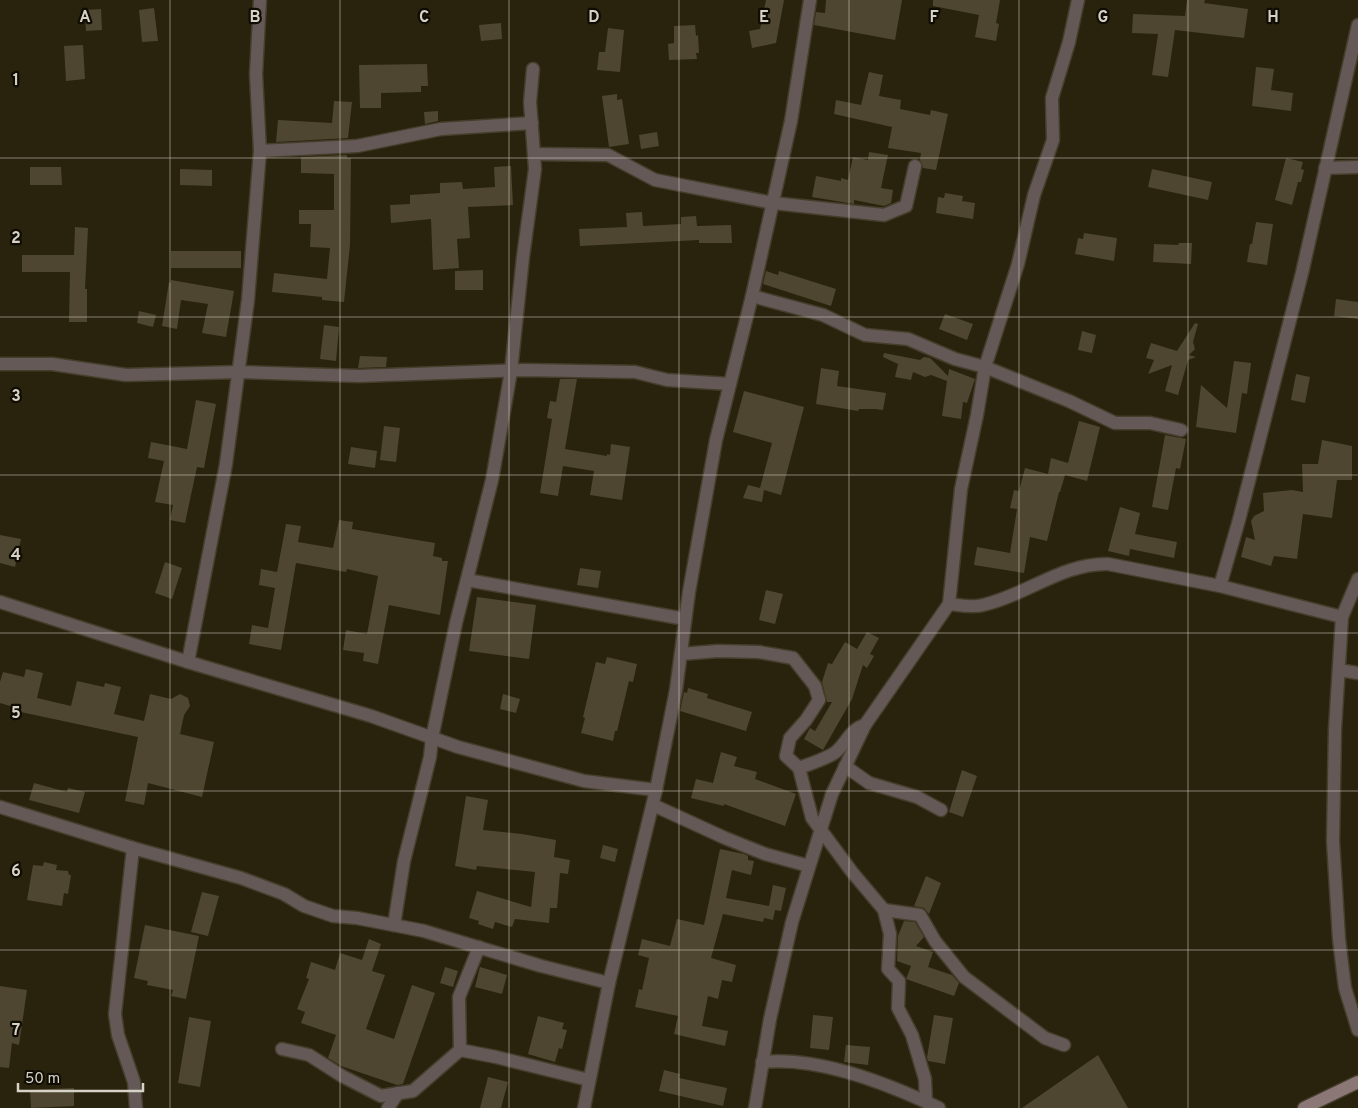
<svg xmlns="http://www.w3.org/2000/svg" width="1358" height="1108" font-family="Overpass,sans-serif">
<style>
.building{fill:#4e4630}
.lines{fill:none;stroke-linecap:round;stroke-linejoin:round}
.street-casing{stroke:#453e2b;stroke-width:15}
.secondary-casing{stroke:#453e2b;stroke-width:15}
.street{stroke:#655958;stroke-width:12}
.secondary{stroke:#8b7876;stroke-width:12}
.grid{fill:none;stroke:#d7d2c6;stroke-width:1;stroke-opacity:0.55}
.grid-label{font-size:16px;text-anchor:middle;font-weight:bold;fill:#d7d2c6;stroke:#0f0c04;stroke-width:4.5;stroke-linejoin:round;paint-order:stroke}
</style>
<rect width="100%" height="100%" fill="#29220d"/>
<g class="building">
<polygon points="766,0 784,0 776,43 752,48 749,31 760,29"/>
<polygon points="826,0 902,0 895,40 814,25 816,12 825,13"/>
<polygon points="933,0 1000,0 996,23 999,24 996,41 975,37 979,15 933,6"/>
<polygon points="1187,0 1205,0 1204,3 1248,9 1244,38 1175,30 1168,77 1152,75 1158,34 1132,33 1133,14 1185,16"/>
<polygon points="154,8 158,41 142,42 139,10"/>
<polygon points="101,9 102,30 86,31 85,10"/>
<polygon points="501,23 502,39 481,41 479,25"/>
<polygon points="695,25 696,36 698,35 699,53 696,53 697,59 669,60 668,44 674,43 674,26"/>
<polygon points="608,28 624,30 620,72 597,70 599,52 605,52"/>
<polygon points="83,45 85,79 66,81 64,46"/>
<polygon points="427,64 428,86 421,86 421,92 381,93 381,108 360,108 359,65"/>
<polygon points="1256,67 1274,69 1271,90 1293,93 1291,111 1252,106"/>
<polygon points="869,72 883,75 879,96 901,100 900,109 930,115 931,110 948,114 936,170 923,168 920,160 921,153 888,148 892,127 834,114 836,100 861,105"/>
<polygon points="617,94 617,100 622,99 629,144 609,147 602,96"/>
<polygon points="334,101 352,102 348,138 276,142 278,120 332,123"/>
<polygon points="438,111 438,121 425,124 424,112"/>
<polygon points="657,132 659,146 641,149 639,135"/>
<polygon points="869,152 888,155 881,188 893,190 891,203 884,206 854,200 854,204 812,197 816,176 841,181 841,178 848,180 853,157 868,160"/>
<polygon points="347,155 347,158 351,158 350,245 344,302 322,300 322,297 272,292 274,273 327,279 330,248 310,247 311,224 299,224 299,210 334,210 334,174 301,173 301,157"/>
<polygon points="1286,158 1303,162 1301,169 1304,170 1301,182 1298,182 1292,205 1275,200"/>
<polygon points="511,166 513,205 468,207 470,238 457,239 459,268 433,270 431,219 391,223 390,205 410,204 410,195 440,193 440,183 462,182 463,189 495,187 494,167"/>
<polygon points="30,167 61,167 62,185 30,185"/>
<polygon points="180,169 212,170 212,186 180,185"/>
<polygon points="1152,169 1212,182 1208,200 1148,187"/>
<polygon points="945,193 963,196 962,201 975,203 973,219 936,213 938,197 944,198"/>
<polygon points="642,212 643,226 681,224 681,217 696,216 697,226 731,225 732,243 699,243 699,240 580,246 579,229 627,227 626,213"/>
<polygon points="1256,222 1273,224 1267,265 1247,262 1250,244 1252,244"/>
<polygon points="75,227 88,228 85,289 87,289 87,322 69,322 70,272 22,272 22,255 74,255"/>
<polygon points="1084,233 1117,238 1114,261 1075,254 1078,238 1083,239"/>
<polygon points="1179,243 1192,243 1191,264 1153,262 1154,244 1178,245"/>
<rect x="171" y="251" width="70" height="17"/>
<polygon points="483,270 483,290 455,290 455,271"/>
<polygon points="766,271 778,275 779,271 836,289 831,306 763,284"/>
<polygon points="171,280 234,291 226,337 202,333 208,304 181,300 177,329 162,326 169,282 171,283"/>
<polygon points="1336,299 1358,302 1358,319 1334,316"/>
<polygon points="139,311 156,315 153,327 137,323"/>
<polygon points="945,314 973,324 967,340 939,329"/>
<polygon points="1195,323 1198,324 1193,342 1195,349 1189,355 1196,357 1188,360 1178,395 1165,391 1172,365 1148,374 1154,360 1146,358 1151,343 1177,351"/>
<polygon points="324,325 339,327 336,361 320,359"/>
<polygon points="1082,331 1096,335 1092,353 1078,350"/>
<polygon points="884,353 920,360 924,357 930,358 948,376 949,369 975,379 967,403 963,402 961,419 942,416 947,381 931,375 925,377 913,372 911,380 895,377 898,364 883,357"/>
<polygon points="360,356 387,357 386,367 358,368"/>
<polygon points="1234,361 1251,363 1247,394 1242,393 1236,433 1196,427 1201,385 1227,408"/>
<polygon points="821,368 839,371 837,386 886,393 883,410 875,409 859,409 858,411 816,404"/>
<polygon points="1296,374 1310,377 1305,403 1291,400"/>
<polygon points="560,379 577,379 565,449 607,456 607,454 610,455 611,444 630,447 622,500 590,495 594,471 563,466 558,496 540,493 552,419 547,418 550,401 556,402"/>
<polygon points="744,391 804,407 781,495 764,490 762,502 743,498 748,485 760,488 772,443 733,432"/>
<polygon points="196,400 216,404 204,468 197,467 185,523 170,520 173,505 155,502 164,461 148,458 151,442 187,449"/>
<polygon points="1079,421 1100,427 1087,481 1065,475 1060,492 1059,492 1047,541 1030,537 1024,573 974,565 977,547 1010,553 1017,509 1010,508 1014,490 1019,491 1025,468 1048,474 1051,458 1068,463"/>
<polygon points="384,426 400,428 396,462 380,460"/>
<polygon points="1165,435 1186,439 1180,469 1176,468 1168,510 1152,507"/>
<polygon points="1322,440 1352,446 1352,480 1337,480 1332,518 1303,514 1297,559 1274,556 1271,566 1241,557 1246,537 1255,540 1251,521 1254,516 1264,511 1263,493 1292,490 1303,492 1302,464 1318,464"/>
<polygon points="351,447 377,451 375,468 348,464"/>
<polygon points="1120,507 1140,513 1135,534 1177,542 1174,558 1130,549 1129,556 1108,551"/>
<polygon points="339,520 353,522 352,529 435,543 433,556 442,558 442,561 448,561 440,615 389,605 378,664 363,661 364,653 343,650 346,630 367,634 378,576 347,569 346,572 296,563 281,650 249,644 252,625 268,628 275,588 259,585 261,569 277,572 286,524 301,526 298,542 333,548"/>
<polygon points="0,535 21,539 15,567 0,563"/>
<polygon points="165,562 182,568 172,599 155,593"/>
<polygon points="580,568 601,571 598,588 577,585"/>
<polygon points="766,590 783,594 775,624 759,620"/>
<polygon points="477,597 536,605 529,659 469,651"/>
<polygon points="867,632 879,638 870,654 874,656 867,668 863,665 852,699 823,750 804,739 810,728 815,731 832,702 827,702 822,682 828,663 832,664 845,642 857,649"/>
<polygon points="607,657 637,664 633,682 629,681 617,731 615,731 613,741 581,733 585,718 583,717 596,662 605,664"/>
<polygon points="26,669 43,673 37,698 71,706 77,681 104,687 105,683 121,687 114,714 144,721 150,694 171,699 180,694 188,698 190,706 184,715 180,734 214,742 202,797 148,783 144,805 125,801 138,737 16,711 17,708 0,703 0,682 3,672 24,677"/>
<polygon points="688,688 708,694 707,698 752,712 746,731 680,711 684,692 687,693"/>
<polygon points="503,694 520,699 516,713 500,709"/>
<polygon points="721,752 737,757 734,766 757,772 755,779 796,794 785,826 724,804 724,806 691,798 696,779 713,783"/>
<polygon points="962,770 977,776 963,817 949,812"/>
<polygon points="34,783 67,792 68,788 85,792 79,813 29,800"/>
<polygon points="466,796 488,800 483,830 522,834 556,840 554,857 570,860 568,874 560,873 557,908 550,908 549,923 515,919 512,927 495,922 493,929 478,924 479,921 469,918 477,891 531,907 535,872 477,866 476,870 455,866"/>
<polygon points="603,845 618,849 615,862 600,858"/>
<polygon points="720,849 744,854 748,856 748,860 754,861 751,875 732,870 726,898 769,906 773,885 786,888 781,911 775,910 773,920 764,918 763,922 723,914 711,958 736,965 732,982 722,980 718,999 708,996 702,1026 728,1031 725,1046 674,1034 678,1016 635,1007 639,989 642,990 649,958 638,955 642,939 670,946 677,919 704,925"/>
<polygon points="44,862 57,865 56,870 68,871 69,875 71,875 68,894 64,893 62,906 27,900 33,865 43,866"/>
<polygon points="926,876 941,883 929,914 924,908 914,906"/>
<polygon points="202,892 219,896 208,936 191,932"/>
<polygon points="904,921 915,922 924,937 916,946 933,952 928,967 952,975 959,983 954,996 906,979 911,966 897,961 898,936"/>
<polygon points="145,925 199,936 186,999 171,996 173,990 147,985 148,981 134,978"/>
<polygon points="369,939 381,944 372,971 385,975 366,1029 394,1039 412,985 435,993 403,1084 397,1085 341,1066 328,1058 336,1035 301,1023 305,1012 297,1009 309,979 306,978 311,962 335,970 340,953 362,960"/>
<polygon points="445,967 458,971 453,987 440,983"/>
<polygon points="480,967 507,975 502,994 475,987"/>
<polygon points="0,986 27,990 19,1045 12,1043 9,1068 0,1067"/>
<polygon points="813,1015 833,1017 829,1050 810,1048"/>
<polygon points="934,1015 953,1018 945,1064 928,1061 927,1057"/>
<polygon points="538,1016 564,1023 562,1029 567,1030 562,1049 559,1048 555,1062 528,1054"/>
<polygon points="189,1017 211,1021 200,1087 178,1083"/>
<polygon points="846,1045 870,1047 868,1065 844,1062"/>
<polygon points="1098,1055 1128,1108 1022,1108"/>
<polygon points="664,1070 680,1074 679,1078 727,1088 723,1106 659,1091"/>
<polygon points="488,1077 508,1082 501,1108 480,1108"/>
<polygon points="74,1088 74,1106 31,1108 30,1090"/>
</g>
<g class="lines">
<defs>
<g id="street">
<polyline points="260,151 357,146 441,129 532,123"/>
<polyline points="534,154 608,155 655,180 773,203 884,215 906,206 915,166"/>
<polyline points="1325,168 1358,167"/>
<polyline points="752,296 823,315 865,335 908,339 955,359 985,367 1069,401 1115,423 1150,423 1181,430"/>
<polyline points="0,364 52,364 126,375 239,372 359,376 524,370 635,372 667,380 730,384"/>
<polyline points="1358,579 1342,617 1335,729 1333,841 1339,939 1345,988 1358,1030"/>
<polyline points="467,580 685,619"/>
<polyline points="0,602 188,662 371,716 458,747 584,781 656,790"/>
<path d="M 949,604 C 959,605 973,608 983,605 C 1027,595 1062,563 1108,564 L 1220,586"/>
<polyline points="1342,617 1220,586 1239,520 1302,273 1358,25"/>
<polyline points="681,654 718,651 759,652 793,658 815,686 819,700 806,720 790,738 786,756 799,768 812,818 852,872 884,910 890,934 888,969 899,981 898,1008 912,1035 925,1079 926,1102"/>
<polyline points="188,662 226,464 248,300 260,151 256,74 260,0"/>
<polyline points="1339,670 1358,673"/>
<polyline points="845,766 869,783 917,797 941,810"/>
<path d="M 799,768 C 810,764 822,760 833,754 C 846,746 849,729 865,725"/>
<polyline points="653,805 725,838 765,854 809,866"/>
<polyline points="0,807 133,848 241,878 284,894 304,906 333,916 357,918 424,931 541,966 609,983"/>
<polyline points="133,848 115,1014 118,1035 134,1082 136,1108"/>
<polyline points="884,910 920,915 935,941 964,977 1045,1038 1064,1045"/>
<polyline points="394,925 404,861 430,757 432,738 456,623 492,480 511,371 523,257 535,169 530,102 533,69"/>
<polyline points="479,947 459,997 460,1050 496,1057 589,1080"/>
<polyline points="282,1049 309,1055 342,1076 381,1096 413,1091 460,1050"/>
<path d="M 762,1062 C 819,1056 889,1084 939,1108"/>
<polyline points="388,1108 398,1093"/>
<polyline points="584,1108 609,983 656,790 676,690 689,592 716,440 752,296 791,121 810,0"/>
<polyline points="755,1108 770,1019 792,922 832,794 865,725 949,604 961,489 977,415 985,367 1018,264 1034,195 1053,140 1052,98 1069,42 1078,0"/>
</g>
<polyline id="secondary" points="1304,1108 1358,1082"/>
</defs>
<use href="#street" class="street-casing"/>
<use href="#secondary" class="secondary-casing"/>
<use href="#street" class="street"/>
<use href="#secondary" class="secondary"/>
</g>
<path class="grid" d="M 170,0 L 170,1108M 340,0 L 340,1108M 509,0 L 509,1108M 679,0 L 679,1108M 849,0 L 849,1108M 1019,0 L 1019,1108M 1188,0 L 1188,1108M 0,158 L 1358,158M 0,317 L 1358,317M 0,475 L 1358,475M 0,633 L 1358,633M 0,791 L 1358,791M 0,950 L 1358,950"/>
<g class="grid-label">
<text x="85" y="22">A</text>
<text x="255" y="22">B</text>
<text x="424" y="22">C</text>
<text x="594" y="22">D</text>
<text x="764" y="22">E</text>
<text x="934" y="22">F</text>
<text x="1103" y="22">G</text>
<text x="1273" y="22">H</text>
<text x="16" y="85">1</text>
<text x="16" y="243">2</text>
<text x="16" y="401">3</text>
<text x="16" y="560">4</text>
<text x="16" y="718">5</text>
<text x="16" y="876">6</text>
<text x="16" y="1035">7</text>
</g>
<path d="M18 1083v8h125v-8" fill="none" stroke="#d7d2c6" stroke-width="2.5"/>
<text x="25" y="1083" font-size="15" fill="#d7d2c6" stroke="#0f0c04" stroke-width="4" paint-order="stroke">50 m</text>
</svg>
